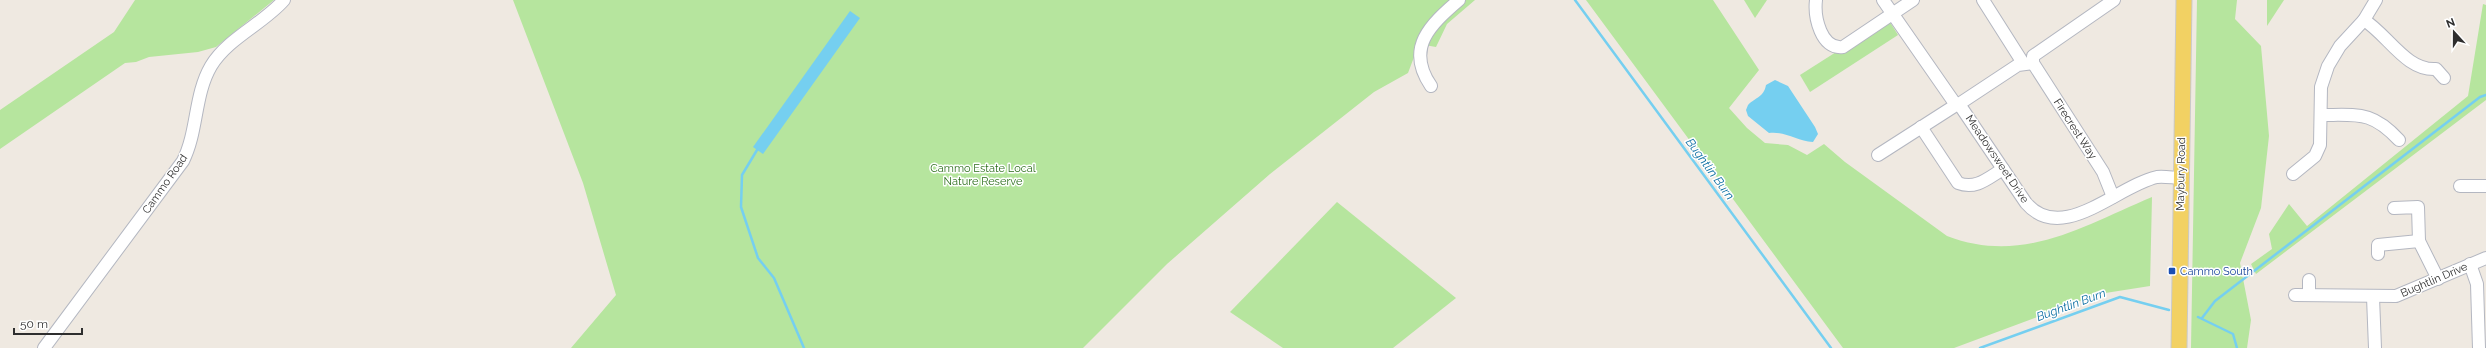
<svg xmlns="http://www.w3.org/2000/svg" width="2486" height="348" font-family="Raleway,sans-serif">
<style>
.green{fill:#b6e59e}
.water{fill:#75cff0}
.lines{fill:none;stroke-linecap:round;stroke-linejoin:round}
.stream{stroke:#75cff0;stroke-width:2.5}
.minor-casing{stroke:#b4b7c1;stroke-width:14}
.major-casing{stroke:#c9c9c9;stroke-width:17}
.minor{stroke:#fff;stroke-width:12}
.major{stroke:#f2d163;stroke-width:15}
.transit-dot{fill:#1a4fb4;stroke:#fff;stroke-width:1.5}
.labels{text-anchor:middle;dominant-baseline:central;stroke-width:3;stroke-linejoin:round;paint-order:stroke}
.street-label{font-size:11px;fill:#2e2e2e;stroke:#fff}
.park-label{font-size:11px;fill:#2c6e1b;stroke:#fff}
.transit-label{font-size:11px;fill:#164399;stroke:#fff;text-anchor:start}
.water-label{font-size:12px;font-style:italic;fill:#0d6fa3;stroke:#fff}
</style>
<rect width="100%" height="100%" fill="#efe9e1"/>
<g class="green">
<polygon points="135,0 274,0 216,47 198,52 149,57 136,62 125,63 0,149 0,110 114,32"/>
<polygon points="513,0 1475,0 1447,24 1436,47 1419,44 1408,73 1374,92 1270,174 1167,264 1083,348 571,348 616,295 583,183"/>
<path d="M 1586,0 L 1713,0 L 1759,70 L 1729,108 L 1747,128 L 1765,143 L 1788,145 L 1807,155 L 1824,144 L 1845,162 L 1947,236 C 2023,265 2083,226 2152,197 L 2150,286 L 2099,294 L 1954,348 L 1843,348 Z"/>
<polygon points="1744,0 1767,0 1755,18"/>
<polygon points="2197,0 2237,0 2235,19 2261,46 2269,136 2261,208 2240,263 2251,320 2247,348 2191,348"/>
<polygon points="2267,0 2284,0 2267,26"/>
<polygon points="2483,4 2486,5 2486,100 2256,274 2251,264 2272,249 2269,234 2289,204 2307,226 2468,96"/>
<polygon points="1888,19 1898,35 1810,92 1800,75"/>
<polygon points="1337,202 1456,298 1393,348 1283,348 1230,312"/>
</g>
<g class="water">
<polygon points="850,11 860,18 763,154 753,147"/>
<path d="M 1775,80 L 1788,86 L 1815,127 L 1818,134 L 1813,142 C 1797,141 1785,131 1769,133 L 1748,116 L 1746,110 L 1748,105 C 1756,97 1764,97 1766,85 Z"/>
</g>
<g class="lines">
<g class="stream">
<polyline points="1575,0 1831,348"/>
<polyline points="757,150 742,175 741,207 758,258 774,278 804,348"/>
<polyline points="2198,317 2233,334 2237,348"/>
<polyline points="2202,318 2215,301 2480,97 2486,95"/>
<polyline points="1980,348 2120,297 2169,310"/>
</g>
<defs>
<g id="minor">
<path d="M 1816,0 C 1814,17 1821,50 1843,47 L 1913,0"/>
<path d="M 1883,0 L 1956,105 L 1959,104 L 2026,203 C 2062,245 2117,186 2157,177 C 2164,176 2174,178 2181,178"/>
<polyline points="1983,0 2023,63"/>
<path d="M 2364,20 C 2388,35 2406,71 2436,69 L 2444,78"/>
<polyline points="2033,63 2103,172 2113,197"/>
<polyline points="2033,63 2033,56 2114,0"/>
<path d="M 1431,86 C 1405,48 1430,25 1459,0"/>
<polyline points="1959,104 2018,65 2033,63"/>
<path d="M 2321,115 C 2359,115 2372,111 2399,140"/>
<path d="M 1921,127 L 1958,183 C 1976,190 1988,178 2003,169"/>
<polyline points="1878,155 1956,105"/>
<polyline points="2293,174 2315,156 2320,145 2321,87 2328,66 2340,46 2364,20 2376,0"/>
<polyline points="2460,186 2486,186"/>
<polyline points="2394,208 2418,207 2419,241 2438,279"/>
<polyline points="2378,254 2378,245 2419,241"/>
<polyline points="2470,264 2477,284 2479,348"/>
<polyline points="2309,280 2309,295"/>
<polyline points="2295,295 2396,296 2486,258"/>
<polyline points="2373,297 2375,348"/>
<path d="M 44,348 L 183,161 C 198,131 194,95 211,66 C 228,38 263,24 284,0"/>
</g>
<polyline id="major" points="2179,348 2184,0"/>
</defs>
<use href="#minor" class="minor-casing"/>
<use href="#major" class="major-casing"/>
<use href="#minor" class="minor"/>
<use href="#major" class="major"/>
</g>
<rect class="transit-dot" x="2168" y="267" width="8" height="8" rx="2"/>
<g class="labels">
<g class="street-label">
<text transform="translate(2075 129) rotate(57)">Firecrest Way</text>
<text transform="translate(1997 159) rotate(56)">Meadowsweet Drive</text>
<text transform="translate(2181 174) rotate(-89)">Maybury Road</text>
<text transform="translate(165 184) rotate(-55)">Cammo Road</text>
<text transform="translate(2434 280) rotate(-23)">Bughtlin Drive</text>
</g>
<g class="park-label">
<text x="983" y="168">Cammo Estate Local<tspan x="983" dy="13">Nature Reserve</tspan></text>
</g>
<g class="transit-label">
<text x="2180" y="271">Cammo South</text>
</g>
<g class="water-label">
<text transform="translate(1710 169) rotate(54)">Bughtlin Burn</text>
<text transform="translate(2071 305) rotate(-20)">Bughtlin Burn</text>
</g>
</g>
<g transform="translate(2454 32) rotate(339)" stroke="#ffffff" stroke-width="3" paint-order="stroke">
<path d="M0-3L7 15L0 10L-7 15Z" fill="#2e2e2e"/>
<text y="-6" font-size="11" font-weight="bold" text-anchor="middle" fill="#2e2e2e">N</text>
</g>
<path d="M14 328v6h68v-6" fill="none" stroke="#2e2e2e" stroke-width="2"/>
<text x="20" y="328" font-size="12" fill="#2e2e2e" stroke="#ffffff" stroke-width="3" paint-order="stroke">50 m</text>
</svg>
